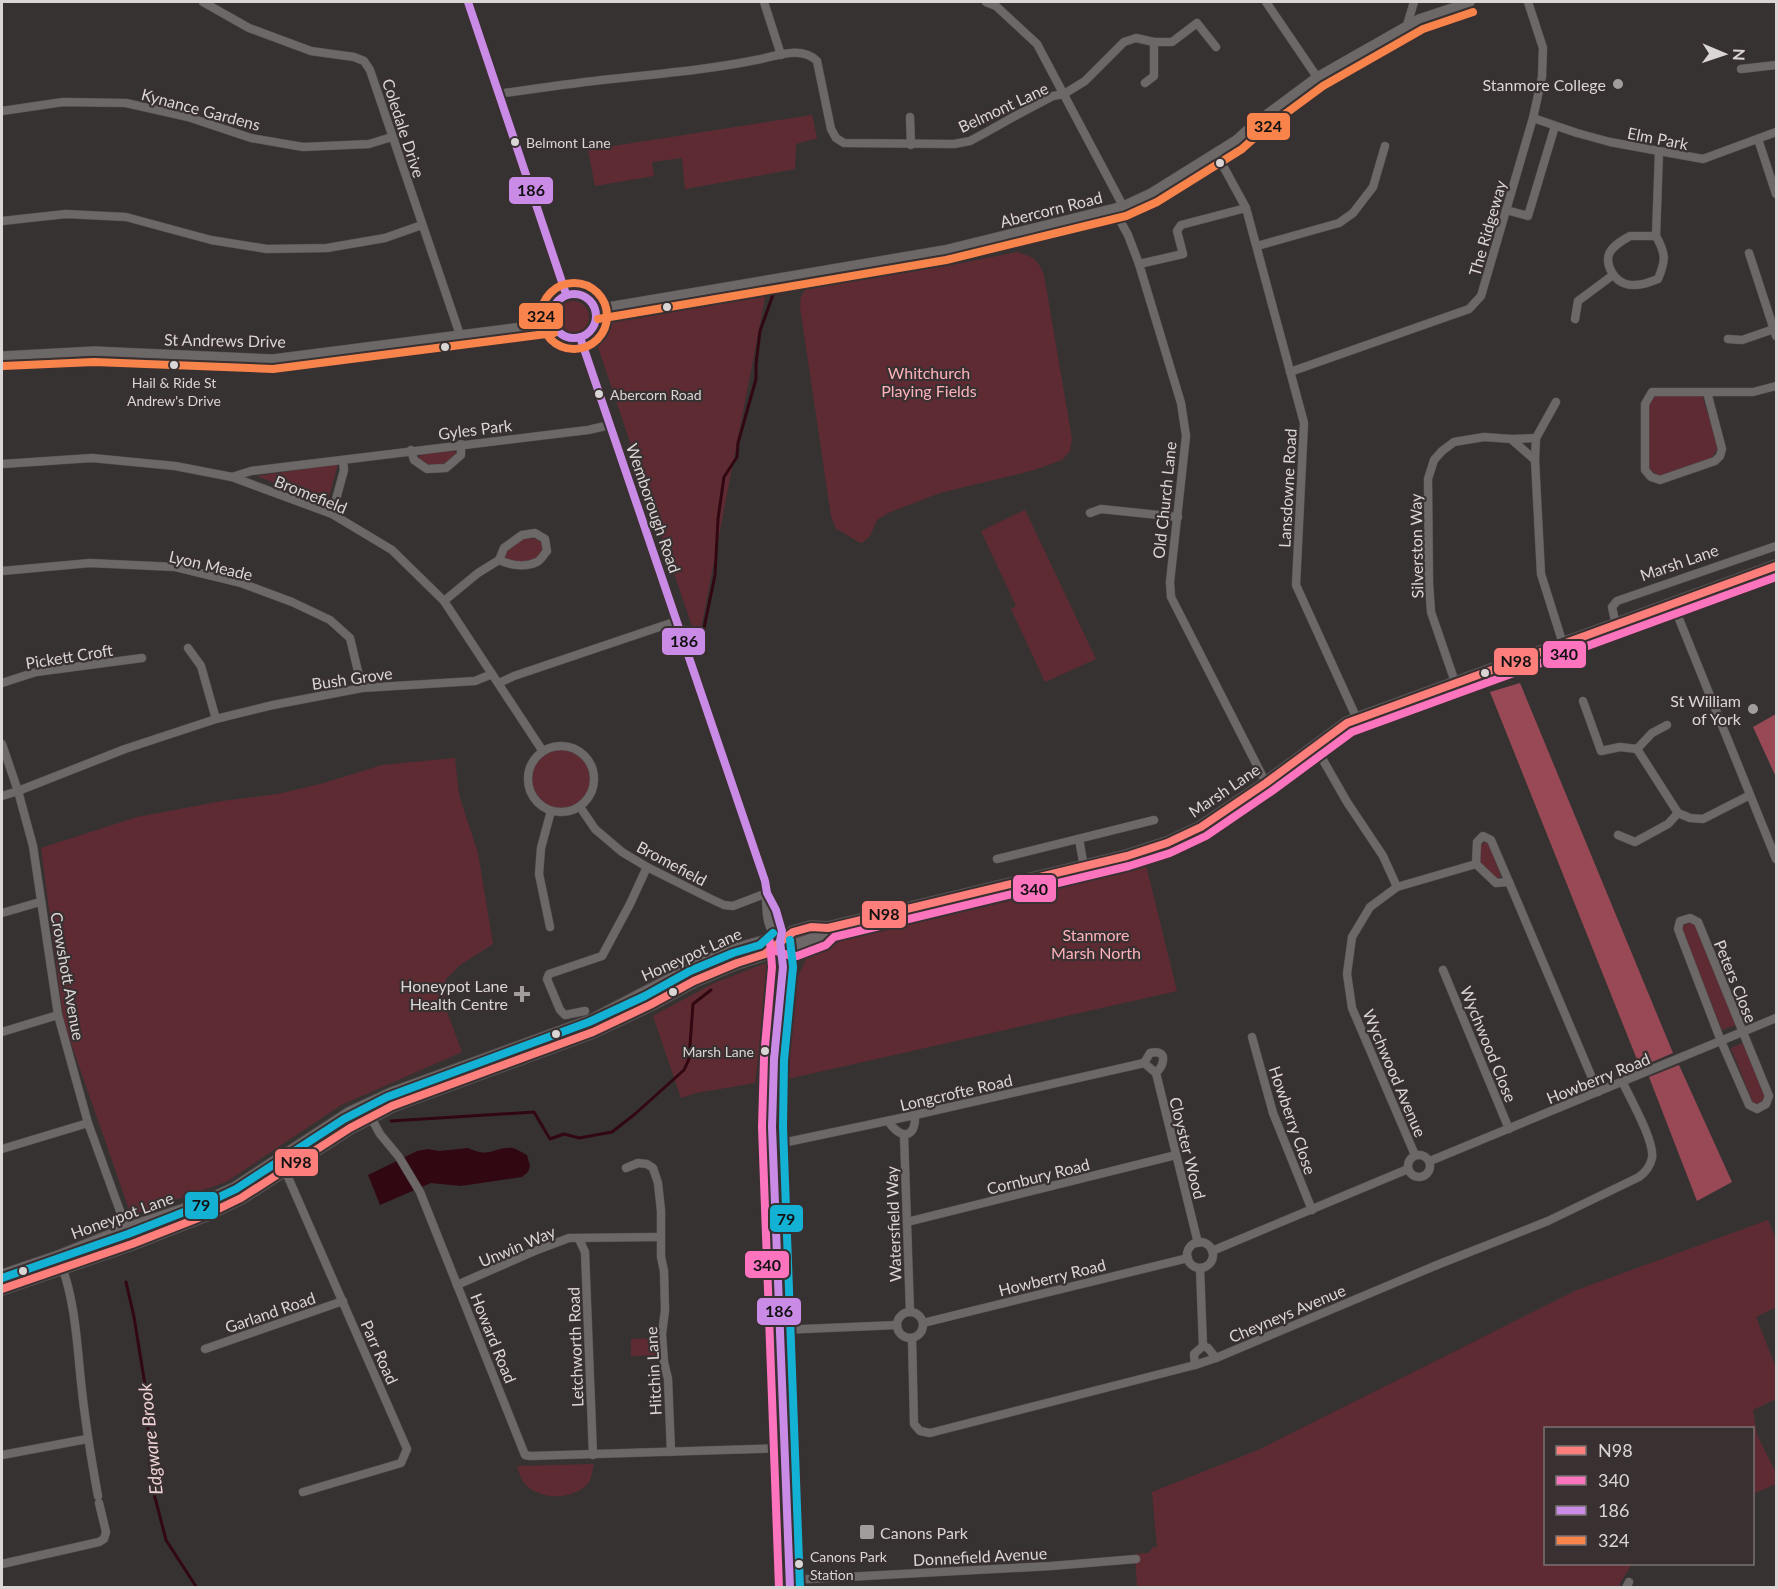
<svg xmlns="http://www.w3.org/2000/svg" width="1778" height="1589" font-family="Lato,sans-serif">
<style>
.green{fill:#5f2b33}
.forest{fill:#984955}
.water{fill:#310811}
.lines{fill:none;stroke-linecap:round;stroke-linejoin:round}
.stream{stroke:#310811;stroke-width:3}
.minor-casing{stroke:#544f4f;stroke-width:9}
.tertiary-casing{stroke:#544f4f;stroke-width:10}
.secondary-casing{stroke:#544f4f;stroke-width:12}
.primary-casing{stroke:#544f4f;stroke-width:14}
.minor{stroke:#6c6868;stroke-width:8}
.tertiary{stroke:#6c6868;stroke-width:9}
.secondary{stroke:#726c6d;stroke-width:10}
.primary{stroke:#6e6768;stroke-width:12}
.bus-1-casing{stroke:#393031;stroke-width:12}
.bus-2-casing{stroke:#393031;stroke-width:12}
.bus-3-casing{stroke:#393031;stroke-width:12}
.bus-4-casing{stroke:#393031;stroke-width:12}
.bus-5-casing{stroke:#393031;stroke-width:12}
.bus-1{stroke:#fd7e7b;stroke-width:8}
.bus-2{stroke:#fc73be;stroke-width:8}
.bus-3{stroke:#ca8be6;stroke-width:8}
.bus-4{stroke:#f8844c;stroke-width:8}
.bus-5{stroke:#13b2d5;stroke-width:8}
.poi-dot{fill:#a29d9d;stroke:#393031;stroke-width:2}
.bus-dot{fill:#dbd6d6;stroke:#393031;stroke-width:2}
.labels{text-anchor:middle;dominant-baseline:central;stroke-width:4.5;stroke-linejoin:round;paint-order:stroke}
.bus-label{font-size:14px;fill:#dbd6d6;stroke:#393031;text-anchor:start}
.poi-label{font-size:16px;fill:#dbd6d6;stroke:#393031;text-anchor:end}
.street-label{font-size:16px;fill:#dbd6d6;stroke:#393031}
.park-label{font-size:16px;fill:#feb2ba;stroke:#393031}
.water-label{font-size:18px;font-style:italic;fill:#efd4d6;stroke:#393031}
.line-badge{stroke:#393031;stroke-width:2}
.pale-badge-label{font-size:16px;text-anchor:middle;font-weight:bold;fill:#111}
</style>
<rect width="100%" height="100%" fill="#373232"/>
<g class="green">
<polygon points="812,115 817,138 796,144 795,169 685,189 682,158 652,162 654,176 595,186 588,150"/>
<path d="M 1017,252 C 1033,257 1038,259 1044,275 L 1072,439 L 1070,451 L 1062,460 L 1034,470 L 940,493 L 888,513 L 877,520 L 870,536 L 862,543 C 852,540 847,533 836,529 L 831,516 L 800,307 L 801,296 L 807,288 L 947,266 Z"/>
<polygon points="766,293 698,644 596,341 607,318"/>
<circle cx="573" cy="317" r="16"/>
<polygon points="1656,395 1702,395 1718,447 1712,458 1660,476 1649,469 1648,406"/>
<path d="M 453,451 L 456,452 L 457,455 C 444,465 433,470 419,459 L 419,457 L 422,454 Z"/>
<polygon points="338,464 327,503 257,476"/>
<polygon points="1025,510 1096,659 1045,682 1011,609 1016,606 981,531"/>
<path d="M 524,538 L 537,539 L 542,543 L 544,551 C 534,567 518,562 502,559 L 506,549 Z"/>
<circle cx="561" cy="779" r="30"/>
<polygon points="455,758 459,795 478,853 493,944 460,965 446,979 444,1004 462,1052 341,1105 226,1182 131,1215 64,1023 41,848 137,817 222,801 278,794 324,783 382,765"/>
<polygon points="1488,842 1501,876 1496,880 1480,862 1481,844"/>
<polygon points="1145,861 1177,991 783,1080 797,979 813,944 1121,871"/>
<polygon points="1694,922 1736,1025 1722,1030 1681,926"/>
<polygon points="766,963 770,965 755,1083 696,1093 681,1098 653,1016 714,983"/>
<polygon points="1743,1043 1766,1099 1754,1105 1731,1048"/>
<polygon points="1768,1220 1776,1239 1776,1307 1756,1317 1776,1368 1776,1399 1753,1410 1757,1435 1776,1473 1776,1484 1753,1494 1752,1428 1546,1428 1546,1564 1632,1564 1620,1583 1619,1587 1137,1587 1135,1554 1149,1553 1153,1547 1157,1547 1152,1492 1258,1450 1577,1290"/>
<polygon points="655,1338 656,1355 631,1356 631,1339"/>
<path d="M 594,1464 C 592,1470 592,1477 589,1482 C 576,1500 540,1501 525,1484 C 521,1479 519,1472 517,1466 Z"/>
</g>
<g class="forest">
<polygon points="1520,683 1673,1053 1640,1067 1490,692"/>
<polygon points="1776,714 1776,777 1753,727"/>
<polygon points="1679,1065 1732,1182 1697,1201 1649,1077"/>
</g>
<path class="water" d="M 468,1148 C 492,1159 494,1146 513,1148 C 517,1149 523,1153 527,1155 L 530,1166 L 528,1172 L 522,1177 L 461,1186 L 431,1183 L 380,1205 L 368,1175 L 417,1151 L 428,1149 L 439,1151 Z"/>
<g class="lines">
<g class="stream">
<polyline points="705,653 704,628 715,575 718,519 724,477 737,457 738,443 756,379 756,364 760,331 774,292"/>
<polyline points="391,1121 534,1112 550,1139 564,1134 579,1138 612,1132 635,1114 684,1070 689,1059 693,1004 711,990"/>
<polyline points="126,1282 134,1317 146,1391 151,1482 166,1540 197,1588"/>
</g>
<defs>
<g id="minor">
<polyline points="203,2 249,28 311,51 354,57 364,61 370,70 460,335"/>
<polyline points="764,2 781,55"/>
<polyline points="986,2 996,6 1037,44 1123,206"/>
<polyline points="1266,2 1317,77"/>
<polyline points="1407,25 1414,2"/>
<polyline points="1741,69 1776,65"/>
<polyline points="1145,83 1154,76 1154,42"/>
<path d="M 498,94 C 533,89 567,84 602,80 C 655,74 708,70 761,59 C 778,55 803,46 817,61 L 831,129 L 836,138 L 844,143 L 954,144 L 970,141 L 983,134 L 1017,115 L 1053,96 L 1064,94 L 1085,81 L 1124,42 L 1136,38 L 1154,42 L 1172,42 L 1197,23 L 1216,47"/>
<polyline points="2,111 63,102 126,103 188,117 251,138 303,147 369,144 392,137"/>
<polyline points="910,117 911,145"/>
<polyline points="1533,118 1577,133 1610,142 1703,159 1776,132"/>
<polyline points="1758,139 1776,194"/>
<polyline points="1216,153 1246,208 1304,423 1296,585 1357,719"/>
<polyline points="1116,208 1118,217 1128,235 1139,264 1181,403 1186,436 1170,582 1171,597 1266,783"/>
<polyline points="1506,210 1528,216 1555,126"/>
<polyline points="2,221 66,214 126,217 211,240 267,249 327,248 385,238 422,225"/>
<path d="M 1630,236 L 1656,236 C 1666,254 1666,260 1658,279 C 1648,283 1637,287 1626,284 C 1615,281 1605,266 1609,254 C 1612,246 1623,240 1630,236 Z"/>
<polyline points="1656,236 1659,152"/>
<polyline points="1257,246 1339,223 1353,213 1373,187 1385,146"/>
<polyline points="1749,253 1776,336"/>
<polyline points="1139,264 1183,254 1177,231 1181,225 1246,208"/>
<polyline points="1575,319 1578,301 1613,275"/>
<polyline points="1728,339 1742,340 1774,329"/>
<polyline points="1290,372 1469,309 1481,296 1533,118 1542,77 1543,48 1528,2"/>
<polyline points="1707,392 1722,449 1720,456 1715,461 1660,480 1651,477 1645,470 1645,404 1652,392 1753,392 1776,386"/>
<polyline points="1511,439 1536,438 1556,402"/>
<polyline points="411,450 414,460 427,469 446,468 461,455 461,444"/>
<polyline points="1535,460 1536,438"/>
<polyline points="2,464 92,458 175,466 232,477 332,514 392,550 444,601 542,750"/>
<polyline points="232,477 251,471 588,430 610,425"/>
<polyline points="1090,513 1101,509 1178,517"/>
<polyline points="332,514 344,470 343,460"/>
<polyline points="1771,568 1776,579"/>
<polyline points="2,571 90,563 175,567 241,583 292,602 330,620 350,638 362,688"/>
<path d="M 444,601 L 478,573 L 499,560 L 504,548 L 522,535 L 535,533 L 545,539 L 547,551 C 544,554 541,560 537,562 C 525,568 510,565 499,560"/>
<polyline points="1673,604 1776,859"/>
<polyline points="1616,625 1612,607 1617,601 1776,546"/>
<polyline points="188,648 201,666 216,719"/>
<polyline points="1455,682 1431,612 1429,583 1428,479 1434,460 1442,451 1454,442 1484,437 1511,439 1535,460 1541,574 1563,644"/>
<polyline points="2,683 36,672 142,658"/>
<polyline points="499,683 514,676 677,621"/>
<polyline points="1583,701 1601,751 1620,747 1637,749 1652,733 1667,725"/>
<polyline points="2,744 18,791 33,846 58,1015 88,1123 132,1244"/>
<circle cx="561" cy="779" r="33"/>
<polyline points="1315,746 1347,802 1383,856 1397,887"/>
<polyline points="1637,749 1678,813 1690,818 1703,819 1750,795"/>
<polyline points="2,796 18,791 125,749 216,719 273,705 362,688 475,681 492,674"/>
<polyline points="580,807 595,829 622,852 647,867 709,898 724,905 733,906 767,893"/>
<polyline points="1618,835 1635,842 1668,824 1678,813"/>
<polyline points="1079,839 1084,867"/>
<polyline points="997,859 1154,820"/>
<polyline points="1476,864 1477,842 1483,836 1491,840 1509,882"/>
<polyline points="2,913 40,902"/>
<polygon points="1690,918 1698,922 1769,1096 1766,1104 1757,1109 1749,1105 1721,1041 1678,929 1680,921"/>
<polyline points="550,927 539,874 541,848 551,811"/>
<polyline points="1443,970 1509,1129"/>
<polyline points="585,1011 565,1015 560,1010 547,979 549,974 602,956 630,904 647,867"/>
<polyline points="2,1032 58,1015"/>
<polyline points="1252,1037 1273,1113 1312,1210"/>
<path d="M 1144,1063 L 1150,1053 C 1168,1049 1165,1064 1156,1073"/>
<polyline points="369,1114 380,1134 399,1157 420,1192 525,1455 530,1456 785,1448"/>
<path d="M 888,1121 C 900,1139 916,1140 915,1115"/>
<polyline points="904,1135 910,1312"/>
<polyline points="773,1145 915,1115 1144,1063 1156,1073 1198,1243"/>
<polyline points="2,1149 88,1123"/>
<circle cx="1419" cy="1166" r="11"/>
<polyline points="1415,1155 1352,1008 1347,974 1352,937 1370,907 1397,887 1476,864 1496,883 1509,882 1598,1092"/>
<polyline points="1430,1161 1776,1018"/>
<polyline points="284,1168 407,1449 401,1463 303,1492"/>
<polyline points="626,1168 638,1163 647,1164 653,1168 658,1183 661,1211 661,1257 664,1271 665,1310 662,1334 664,1362 668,1379 671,1452"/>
<polyline points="907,1222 1176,1155"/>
<polyline points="579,1239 585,1252 593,1455"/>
<circle cx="1200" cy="1255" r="13"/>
<polyline points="1212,1251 1408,1169"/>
<path d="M 61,1264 C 75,1301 77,1343 81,1382 C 85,1421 91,1458 98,1496"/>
<polyline points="1200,1268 1203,1346"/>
<polyline points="457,1285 537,1250 569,1238 660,1237"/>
<circle cx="910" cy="1325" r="13"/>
<polyline points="923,1323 1188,1258"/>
<polyline points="781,1330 897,1325"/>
<path d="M 912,1338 L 914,1424 L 920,1431 L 930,1433 L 1195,1365 L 1216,1358 L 1437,1265 L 1548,1221 L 1639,1177 C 1646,1172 1650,1167 1652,1158 C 1655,1142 1630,1098 1622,1081"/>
<polyline points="205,1349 343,1301"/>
<polyline points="1195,1365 1194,1354 1203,1346 1208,1348 1216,1358"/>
<polyline points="2,1455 87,1439"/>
<polyline points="2,1564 99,1542 104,1539 106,1532 99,1503"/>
<polyline points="790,1580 1051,1566 1136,1559"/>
<polyline points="1626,1588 1629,1582"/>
</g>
<g id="tertiary">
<polyline points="468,2 566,294"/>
<circle cx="574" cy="316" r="22"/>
<polyline points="596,309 944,250 1123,206 1151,193 1236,140 1255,123 1317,77 1419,19 1470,2"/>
<path d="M 580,337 L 765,881 C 769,904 762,923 780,941"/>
<polyline points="2,356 94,351 273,359 553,323"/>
<path d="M 769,896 C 776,911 784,923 780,941"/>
</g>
<g id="secondary">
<polyline points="780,941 783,967 774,1059 772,1127 790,1588"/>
<polyline points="782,944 792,955 792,967 787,987"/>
</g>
<g id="primary">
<polyline points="2,1276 58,1257 127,1229 196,1206 234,1189 350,1113 391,1094 591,1021 685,972 734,950 763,942 780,941 794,946 822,936 828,928"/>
<polyline points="2,1289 132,1244 206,1215 241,1198 350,1128 392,1106 593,1032 650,1005 694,981 737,963 765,954 793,932 811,927 828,928 1127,856 1167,843 1201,827 1266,783 1347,723 1357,719 1776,566"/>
</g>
</defs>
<use href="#minor" class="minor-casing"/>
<use href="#tertiary" class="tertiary-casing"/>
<use href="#secondary" class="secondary-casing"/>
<use href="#primary" class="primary-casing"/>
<use href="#minor" class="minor"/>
<use href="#tertiary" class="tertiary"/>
<use href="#secondary" class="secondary"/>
<use href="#primary" class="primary"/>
<defs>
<polyline id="bus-1" points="2,1289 132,1244 206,1215 241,1198 350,1128 392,1106 593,1032 650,1005 694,981 737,963 765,954 793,932 811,927 828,928 1127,856 1167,843 1201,827 1266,783 1347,723 1776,566"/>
<g id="bus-2">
<polyline points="770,942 772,967 764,1058 762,1127 779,1588"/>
<polyline points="776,951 791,956 797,956 826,945 834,937 1129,866 1170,853 1206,836 1272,791 1352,732 1776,577"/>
</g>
<g id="bus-3">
<polyline points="468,2 566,294"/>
<circle cx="574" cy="316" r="22"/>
<polyline points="580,337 765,881 767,893 776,910 782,931 780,941 783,967 774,1059 772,1127 790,1588"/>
</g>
<g id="bus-4">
<circle cx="574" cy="316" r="33"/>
<polyline points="598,319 946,260 1126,216 1157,202 1242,149 1262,131 1323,86 1423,29 1473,12"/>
<polyline points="3,366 94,362 273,369 554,333"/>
</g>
<g id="bus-5">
<polyline points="790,940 793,967 784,1060 783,1127 800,1588"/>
<polyline points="2,1278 128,1234 202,1205 236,1189 344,1119 387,1097 589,1022 645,996 690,971 733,953 760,945 773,933"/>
</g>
</defs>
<use href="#bus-1" class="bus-1-casing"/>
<use href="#bus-2" class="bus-2-casing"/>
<use href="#bus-3" class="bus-3-casing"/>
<use href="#bus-4" class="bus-4-casing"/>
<use href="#bus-5" class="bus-5-casing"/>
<use href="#bus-1" class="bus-1"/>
<use href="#bus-2" class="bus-2"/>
<use href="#bus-3" class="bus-3"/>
<use href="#bus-4" class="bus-4"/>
<use href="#bus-5" class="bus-5"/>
</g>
<g class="poi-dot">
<circle cx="1618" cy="84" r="6"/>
<circle cx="1753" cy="709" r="6"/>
<path d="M519 985h6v6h6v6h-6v6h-6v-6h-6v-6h6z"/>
<rect x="859" y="1524" width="16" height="16" rx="3"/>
</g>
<g class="bus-dot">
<circle cx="515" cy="142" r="5"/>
<circle cx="1220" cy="163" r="5"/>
<circle cx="667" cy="307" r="5"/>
<circle cx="445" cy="347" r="5"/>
<circle cx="174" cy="365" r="5"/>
<circle cx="599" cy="394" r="5"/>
<circle cx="1485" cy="673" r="5"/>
<circle cx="673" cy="992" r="5"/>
<circle cx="556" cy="1034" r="5"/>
<circle cx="765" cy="1051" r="5"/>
<circle cx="23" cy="1271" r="5"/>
<circle cx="799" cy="1564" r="5"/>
</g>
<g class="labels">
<g class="bus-label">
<text x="526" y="142">Belmont Lane</text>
<text x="174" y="382" text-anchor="middle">Hail &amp; Ride St<tspan x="174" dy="18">Andrew's Drive</tspan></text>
<text x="610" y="394">Abercorn Road</text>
<text x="754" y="1051" text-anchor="end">Marsh Lane</text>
<text x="810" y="1556">Canons Park<tspan x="810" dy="18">Station</tspan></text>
</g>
<g class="poi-label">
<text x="1606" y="84">Stanmore College</text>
<text x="1741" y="700">St William<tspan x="1741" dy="18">of York</tspan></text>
<text x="508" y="985">Honeypot Lane<tspan x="508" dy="18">Health Centre</tspan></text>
<text x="880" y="1532" text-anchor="start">Canons Park</text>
</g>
<g class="street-label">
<text transform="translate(1003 107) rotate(-25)">Belmont Lane</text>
<text transform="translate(201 109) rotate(15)">Kynance Gardens</text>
<text transform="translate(404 128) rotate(72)">Coledale Drive</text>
<text transform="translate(1658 138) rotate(11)">Elm Park</text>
<text transform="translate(1051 209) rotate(-14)">Abercorn Road</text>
<text transform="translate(1487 228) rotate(-74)">The Ridgeway</text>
<text transform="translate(225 340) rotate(1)">St Andrews Drive</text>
<text transform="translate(475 429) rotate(-7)">Gyles Park</text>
<text transform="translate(1287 488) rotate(-87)">Lansdowne Road</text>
<text transform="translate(311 494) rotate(22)">Bromefield</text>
<text transform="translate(1164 500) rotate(-84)">Old Church Lane</text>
<text transform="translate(654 508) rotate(71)">Wemborough Road</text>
<text transform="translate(1416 546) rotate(-91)">Silverston Way</text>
<text transform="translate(1679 562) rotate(-19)">Marsh Lane</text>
<text transform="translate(211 565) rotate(13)">Lyon Meade</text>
<text transform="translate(69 656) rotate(-9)">Pickett Croft</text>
<text transform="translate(352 678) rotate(-8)">Bush Grove</text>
<text transform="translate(1224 790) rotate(-34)">Marsh Lane</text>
<text transform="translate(672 863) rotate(28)">Bromefield</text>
<text transform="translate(691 954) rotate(-24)">Honeypot Lane</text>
<text transform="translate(68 976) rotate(80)">Crowshott Avenue</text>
<text transform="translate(1736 981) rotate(68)">Peters Close</text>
<text transform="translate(1489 1044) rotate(68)">Wychwood Close</text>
<text transform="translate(1395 1073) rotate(67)">Wychwood Avenue</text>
<text transform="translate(1598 1078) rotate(-22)">Howberry Road</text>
<text transform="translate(956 1092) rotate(-13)">Longcrofte Road</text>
<text transform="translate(1293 1120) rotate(71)">Howberry Close</text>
<text transform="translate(1188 1148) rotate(76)">Cloyster Wood</text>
<text transform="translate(1038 1176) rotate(-14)">Cornbury Road</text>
<text transform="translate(122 1215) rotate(-20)">Honeypot Lane</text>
<text transform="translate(893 1224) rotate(-92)">Watersfield Way</text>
<text transform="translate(517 1246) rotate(-23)">Unwin Way</text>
<text transform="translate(1052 1277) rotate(-14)">Howberry Road</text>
<text transform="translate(270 1312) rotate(-19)">Garland Road</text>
<text transform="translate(1287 1313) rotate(-23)">Cheyneys Avenue</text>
<text transform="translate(494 1338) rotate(68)">Howard Road</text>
<text transform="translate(575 1347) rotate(-92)">Letchworth Road</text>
<text transform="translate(380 1352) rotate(66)">Parr Road</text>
<text transform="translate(653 1371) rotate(-93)">Hitchin Lane</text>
<text transform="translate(980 1556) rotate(-3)">Donnefield Avenue</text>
</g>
<g class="park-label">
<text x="929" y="372">Whitchurch<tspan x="929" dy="18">Playing Fields</tspan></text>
<text x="1096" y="934">Stanmore<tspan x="1096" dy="18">Marsh North</tspan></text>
</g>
<g class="water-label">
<text transform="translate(150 1439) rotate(-96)">Edgware Brook</text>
</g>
</g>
<g class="line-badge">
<rect x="1246" y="112" width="45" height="29" rx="6" fill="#f8844c"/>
<rect x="508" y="176" width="46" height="29" rx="6" fill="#ca8be6"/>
<rect x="518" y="302" width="46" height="28" rx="6" fill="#f8844c"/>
<rect x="661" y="627" width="45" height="29" rx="6" fill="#ca8be6"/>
<rect x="1542" y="640" width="45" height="29" rx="6" fill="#fc73be"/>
<rect x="1493" y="647" width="46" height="29" rx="6" fill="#fd7e7b"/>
<rect x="1012" y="874" width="45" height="29" rx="6" fill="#fc73be"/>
<rect x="861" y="900" width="46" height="29" rx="6" fill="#fd7e7b"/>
<rect x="274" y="1148" width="45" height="29" rx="6" fill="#fd7e7b"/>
<rect x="184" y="1191" width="35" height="29" rx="6" fill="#13b2d5"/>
<rect x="769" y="1204" width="35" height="29" rx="6" fill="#13b2d5"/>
<rect x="744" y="1250" width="46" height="29" rx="6" fill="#fc73be"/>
<rect x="756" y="1297" width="46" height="29" rx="6" fill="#ca8be6"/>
</g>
<g class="pale-badge-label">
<text x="1268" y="132">324</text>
<text x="531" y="196">186</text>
<text x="541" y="322">324</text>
<text x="684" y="647">186</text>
<text x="1564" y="660">340</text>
<text x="1516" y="667">N98</text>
<text x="1034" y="895">340</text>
<text x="884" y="920">N98</text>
<text x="296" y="1168">N98</text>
<text x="201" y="1211">79</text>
<text x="786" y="1225">79</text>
<text x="767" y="1271">340</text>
<text x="779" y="1317">186</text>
</g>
<rect width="1778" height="1589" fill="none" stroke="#dbd6d6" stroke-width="6"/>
<rect x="1544" y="1427" width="210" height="138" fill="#393031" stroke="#7a7273" stroke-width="1.5"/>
<rect x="1556" y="1446" width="30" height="9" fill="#fd7e7b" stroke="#7a7273" stroke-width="1.5"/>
<text x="1598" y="1457" font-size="18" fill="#dbd6d6">N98</text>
<rect x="1556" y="1476" width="30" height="9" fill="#fc73be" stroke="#7a7273" stroke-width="1.5"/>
<text x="1598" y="1487" font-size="18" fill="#dbd6d6">340</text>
<rect x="1556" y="1506" width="30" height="9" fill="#ca8be6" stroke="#7a7273" stroke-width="1.5"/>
<text x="1598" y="1517" font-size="18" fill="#dbd6d6">186</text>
<rect x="1556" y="1536" width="30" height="9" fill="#f8844c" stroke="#7a7273" stroke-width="1.5"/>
<text x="1598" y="1547" font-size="18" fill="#dbd6d6">324</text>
<g transform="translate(1724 54) rotate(92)" stroke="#393031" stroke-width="4.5" paint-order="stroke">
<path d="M0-4.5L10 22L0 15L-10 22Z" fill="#dbd6d6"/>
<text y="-9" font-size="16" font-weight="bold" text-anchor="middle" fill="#dbd6d6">N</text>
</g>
</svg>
